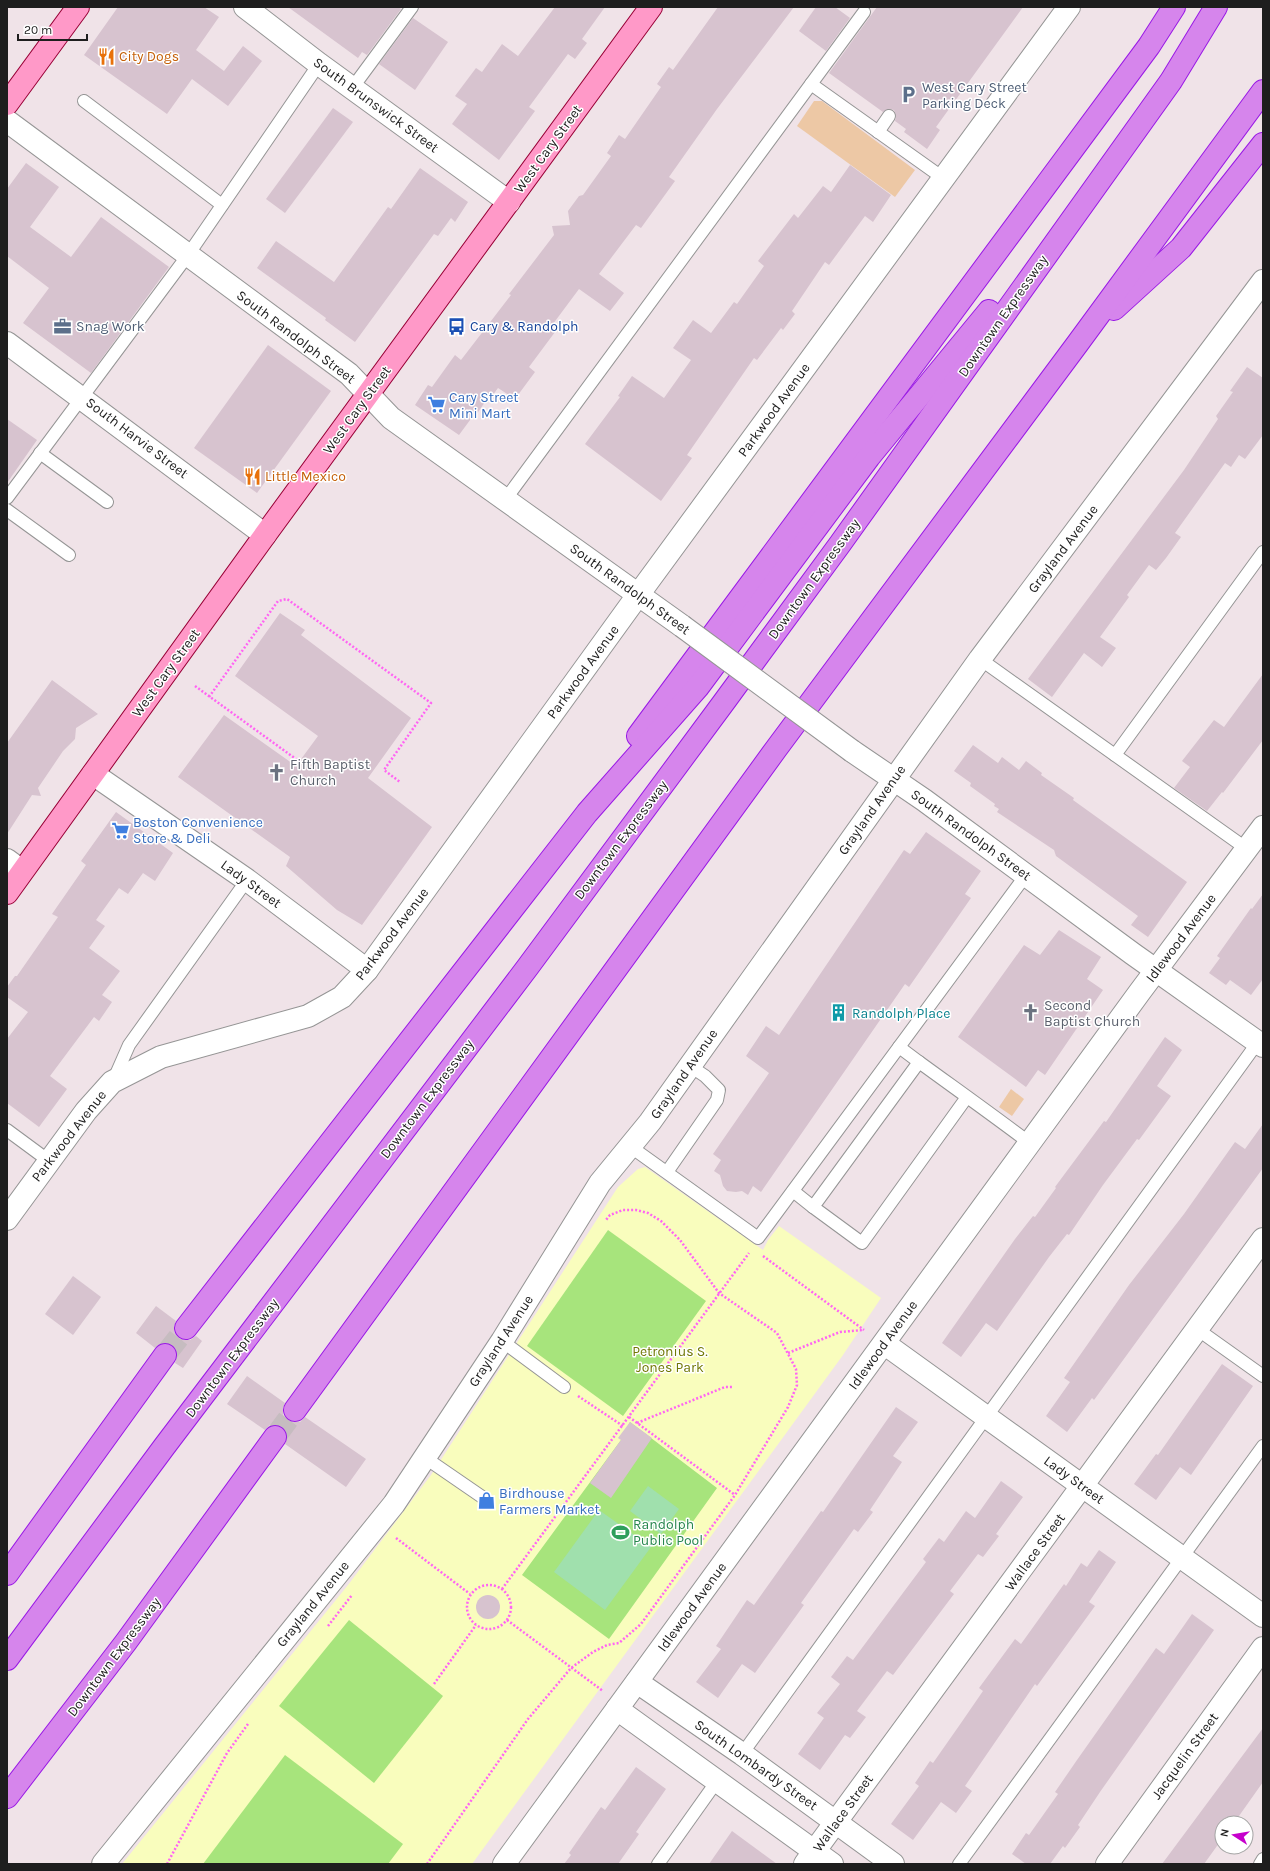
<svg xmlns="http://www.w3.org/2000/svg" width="1270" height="1871" font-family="Karla,sans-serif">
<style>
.grass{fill:#edc8a5}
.park{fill:#f9fdbd}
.pitch{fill:#a7e47c}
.water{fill:#a0e0ad}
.building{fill:#d7c3cf}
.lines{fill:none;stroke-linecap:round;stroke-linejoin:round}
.motorway-tunnel{stroke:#c6bcc0;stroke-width:22;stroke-dasharray:22 11;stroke-linecap:butt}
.service-casing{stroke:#959595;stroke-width:14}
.minor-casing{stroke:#959595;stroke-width:24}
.tertiary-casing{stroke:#959595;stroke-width:24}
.primary-casing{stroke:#980036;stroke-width:24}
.motorway-casing{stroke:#9919e5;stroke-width:24}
.path{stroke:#ff65f3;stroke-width:2.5;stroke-dasharray:2 2;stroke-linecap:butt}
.service{stroke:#fff;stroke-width:12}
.minor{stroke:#fff;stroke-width:22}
.tertiary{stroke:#fff;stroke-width:22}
.primary{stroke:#ff99c8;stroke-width:22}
.motorway{stroke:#d685ec;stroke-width:22}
.minor-bridge-casing{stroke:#959595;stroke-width:24;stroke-linecap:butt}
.minor-bridge{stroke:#fff;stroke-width:22}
.labels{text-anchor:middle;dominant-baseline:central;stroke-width:3;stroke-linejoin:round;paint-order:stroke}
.food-label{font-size:14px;fill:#c56008;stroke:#fff;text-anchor:start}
.service-label{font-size:14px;fill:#4e5e75;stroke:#fff;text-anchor:start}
.street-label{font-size:14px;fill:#1e1e1e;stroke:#fff}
.transit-label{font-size:14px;fill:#164399;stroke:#fff;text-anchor:start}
.shop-label{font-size:14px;fill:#366cbe;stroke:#fff;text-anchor:start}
.worship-label{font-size:14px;fill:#5b616d;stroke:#fff;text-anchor:start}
.culture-label{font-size:14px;fill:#0d838f;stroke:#fff;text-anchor:start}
.park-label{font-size:14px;fill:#717805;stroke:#fff}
.leisure-label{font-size:14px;fill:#27864d;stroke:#fff;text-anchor:start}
</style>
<rect width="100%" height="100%" fill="#f0e3e8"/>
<g class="grass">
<polygon points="814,101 822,101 915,170 895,197 797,126"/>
<polygon points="1011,1089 1024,1099 1012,1116 999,1107"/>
</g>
<polygon class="park" points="645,1167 763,1250 768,1240 779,1226 881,1298 843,1355 472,1864 122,1864 348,1585 431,1475 618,1187 638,1169"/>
<g class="pitch">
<polygon points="608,1230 706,1301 623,1416 527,1346"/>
<polygon points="630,1422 717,1488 609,1639 522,1575 621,1440"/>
<polygon points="349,1620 443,1696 374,1783 279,1706"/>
<polygon points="285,1755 403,1844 388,1864 203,1864"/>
</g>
<g class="water">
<polygon points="648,1486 679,1509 661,1534 630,1511"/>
<polygon points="599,1510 651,1547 605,1610 554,1572"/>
</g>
<g class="building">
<polygon points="118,7 204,7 219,17 196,50 224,71 243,46 262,61 228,106 192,79 167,114 84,55"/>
<polygon points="288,7 398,7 401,9 367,55 362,52 358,58"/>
<polygon points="555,7 605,7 582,39 587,43 575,59 568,54 529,107 535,111 499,160 452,124 467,104 455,96 476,68 482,72 502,44 518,56"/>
<polygon points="718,7 794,7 717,109 669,177 675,181 641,228 636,225 599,274 624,293 610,311 579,289 550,328 555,332 529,367 535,372 515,399 498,388 487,403 485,402 474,418 473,416 459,435 415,405 428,385 432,387 455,355 461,360 511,295 509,294 554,235 552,226 570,225 568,211 579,196 583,195 611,156 607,153 619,135 625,139 661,87 657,84 669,67 673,70"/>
<polygon points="816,7 835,7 850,18 826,51 799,31"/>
<polygon points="877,7 1023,7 936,127 940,130 927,149 904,132 906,129 895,121 896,116 894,110 889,109 883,112 829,73"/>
<polygon points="413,18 448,42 415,90 379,64"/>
<polygon points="333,108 353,122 285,213 266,199"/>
<polygon points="26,163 59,187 30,227 71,257 101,217 169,267 91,373 23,323 49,288 7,256 7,189"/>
<polygon points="850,165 891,195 873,222 865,216 829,265 825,262 792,311 795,314 783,330 781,328 757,360 754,358 687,455 692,458 661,501 585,444 620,397 618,396 632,376 664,398 691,360 673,348 693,320 711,333 734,302 737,304 764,266 758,261 794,214 798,218 823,186 831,192"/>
<polygon points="420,168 468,202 455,222 451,218 438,236 434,234 355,342 325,320 326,318 257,268 276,241 334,282 388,207 391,209"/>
<polygon points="268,345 331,391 257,493 194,448"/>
<polygon points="1247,367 1263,378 1263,435 1245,459 1239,455 1231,467 1225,463 1175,533 1181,537 1166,558 1156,570 1149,565 1127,595 1129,597 1100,637 1116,648 1102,667 1084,653 1052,697 1028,679 1184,470 1218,419 1216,416 1233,392 1230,391"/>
<polygon points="7,419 37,440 7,483"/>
<polygon points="280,613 305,630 301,635 411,718 368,778 432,827 362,925 337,910 286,866 290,857 178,777 224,715 296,766 318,736 235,676"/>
<polygon points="1263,674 1263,740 1223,793 1222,792 1207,811 1174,788 1190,767 1182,761 1214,720 1224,727"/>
<polygon points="52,680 98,714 76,728 75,739 63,751 38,788 41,796 32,795 7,834 7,743"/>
<polygon points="973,745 998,763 1002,757 1019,770 1026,761 1042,773 1041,775 1074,798 1073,800 1187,882 1148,937 1131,925 1138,916 1056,856 1054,850 997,812 999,809 994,806 995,804 970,786 971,783 954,771"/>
<polygon points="116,812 173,853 155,881 143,873 128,894 119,888 96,920 105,926 89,948 120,971 102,995 112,1002 99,1021 94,1017 50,1076 67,1089 39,1127 7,1103 7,1039 28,1012 7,997 7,987 15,976 17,976 58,917 52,914 86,865 81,861"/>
<polygon points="926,832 981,871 965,894 971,898 909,987 905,984 761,1192 753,1186 748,1195 742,1191 736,1192 727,1191 723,1186 720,1175 714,1171 721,1160 713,1154 769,1073 746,1056 766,1026 779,1035 904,850 910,854"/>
<polygon points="1263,894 1263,979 1251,995 1230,980 1226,985 1209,973 1220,958 1217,956 1251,908 1252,909"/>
<polygon points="1059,930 1101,957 1087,979 1103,990 1045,1075 1038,1070 1026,1087 958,1037 1024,945 1040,955"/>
<polygon points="1165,1037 1182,1050 1157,1086 1171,1096 1139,1140 1137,1139 1103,1185 1069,1235 1067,1234 1049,1257 997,1331 986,1323 961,1357 942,1343 1015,1239 1033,1216 1035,1217 1056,1188 1055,1187 1104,1121 1106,1122"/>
<polygon points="1263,1124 1263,1168 1094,1400 1092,1398 1067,1432 1046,1416 1070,1382 1064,1378 1129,1285 1184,1214 1235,1142 1245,1149"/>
<polygon points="73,1276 101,1297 73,1335 45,1314"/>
<polygon points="156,1306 176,1321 174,1326 174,1332 179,1338 184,1340 190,1340 196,1336 202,1341 183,1368 175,1363 177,1356 176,1350 173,1345 166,1343 160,1344 155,1348 136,1333"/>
<polygon points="1222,1364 1253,1386 1191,1475 1180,1467 1156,1500 1134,1484 1156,1454 1158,1455"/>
<polygon points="247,1376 285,1403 283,1408 283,1415 288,1420 293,1422 300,1422 305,1417 366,1459 346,1487 285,1444 287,1439 287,1432 282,1427 277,1425 270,1425 265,1430 227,1404"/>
<polygon points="896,1407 918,1422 893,1456 902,1462 870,1510 873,1512 858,1532 854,1529 801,1603 804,1605 755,1673 742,1664 718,1698 696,1682 721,1649 716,1646 747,1600 754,1605 821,1511 823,1512"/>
<polygon points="630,1422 652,1438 611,1498 590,1483 621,1440 618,1438"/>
<polygon points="1001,1481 1023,1497 996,1534 999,1536 983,1557 978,1554 950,1591 954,1594 893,1675 887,1671 857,1711 866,1717 850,1738 845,1735 820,1770 798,1754 824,1718 817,1713 840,1684 831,1677 847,1656 853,1660 926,1562 923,1559 939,1538 944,1542 966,1511 975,1518"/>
<polygon points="1099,1550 1116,1562 1089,1602 1095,1606 1037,1686 1035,1684 965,1786 972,1791 956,1813 941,1802 913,1840 891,1824 919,1786 915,1783 930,1761 933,1763 961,1723 983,1691 979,1688 1015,1639 1021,1644 1064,1584 1066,1586 1081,1563 1087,1567"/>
<circle cx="488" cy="1607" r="12"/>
<polygon points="1192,1614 1214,1630 1100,1792 1078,1825 1080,1827 1065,1848 1063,1846 1050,1864 1026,1864 1012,1854 1026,1833 1029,1835 1058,1794 1055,1792 1077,1760 1156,1648 1164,1654"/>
<polygon points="1263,1728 1263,1782 1234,1823 1222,1823 1222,1839 1204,1864 1162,1864"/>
<polygon points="636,1767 666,1789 636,1832 639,1834 618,1864 564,1864 571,1855 569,1853 601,1807 605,1810"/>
<polygon points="732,1831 777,1864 709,1864"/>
</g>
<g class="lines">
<g class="motorway-tunnel">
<polyline points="165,1355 186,1328"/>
<polyline points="275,1437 295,1410"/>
</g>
<defs>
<g id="service">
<polyline points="811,84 943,178"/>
<polyline points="353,87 412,7"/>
<polyline points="84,101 222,205"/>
<polyline points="878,132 889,116"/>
<polyline points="40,453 107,502"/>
<polyline points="7,498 188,255 319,64"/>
<polyline points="505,500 864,12"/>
<polyline points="7,510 69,555"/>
<polyline points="980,659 1247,849"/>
<polyline points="1115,755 1263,552"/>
<polyline points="899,1047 919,1062"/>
<polyline points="114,1079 129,1045 247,880"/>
<path d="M 967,1097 L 862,1243 L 813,1207 L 919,1062 C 956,1089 994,1116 1031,1144"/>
<polyline points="7,1130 49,1161"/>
<polyline points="631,1147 758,1238 1026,875"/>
<polyline points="667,1172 717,1100 719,1090 705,1076 690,1066"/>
<polyline points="793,1191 813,1207"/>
<polyline points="1197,1329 1263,1376"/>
<polyline points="502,1341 564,1387"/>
<polyline points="424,1457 488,1501"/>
<polyline points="742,1754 1258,1042"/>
<polyline points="658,1864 717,1781"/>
<polyline points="959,1864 1263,1446"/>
<polyline points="1260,1864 1263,1859"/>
</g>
<g id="minor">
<polyline points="245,7 319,64 509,202"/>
<polyline points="7,121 349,374 391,418 682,626"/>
<polyline points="7,343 265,535"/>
<polyline points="852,751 924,800 1133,954 1263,1046"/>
<polyline points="93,774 247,880 367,970"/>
<polyline points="7,860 22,871"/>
<polyline points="885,1344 1263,1616"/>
<polyline points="637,1682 742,1754 893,1864"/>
<polyline points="617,1709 832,1864"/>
<polyline points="504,1864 1139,993 1263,827"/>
<polyline points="805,1864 1263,1239"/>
<polyline points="1107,1864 1263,1648"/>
</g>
<g id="tertiary">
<polyline points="7,1219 86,1111 112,1082 161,1057 308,1016 342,997 367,970 638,595 1069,7"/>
<polyline points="103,1864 394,1504 502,1341 600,1183 650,1122 980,659 1263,281"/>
</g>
<g id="primary">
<polyline points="7,104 78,7"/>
<polyline points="7,893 265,535 651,7"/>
</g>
<g id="motorway">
<polyline points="1114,309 1181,248 1263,144"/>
<polyline points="638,736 1149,46 1174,7"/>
<polyline points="186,1328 587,813 698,687 869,457 989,311"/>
<polyline points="295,1410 776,749 1078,343 1263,91"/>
<polyline points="7,1574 165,1355"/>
<polyline points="7,1659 164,1447 527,968 724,702 840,544 1171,81 1216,7"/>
<polyline points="7,1797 126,1642 275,1437"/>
</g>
</defs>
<use href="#service" class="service-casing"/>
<use href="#minor" class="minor-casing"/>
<use href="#tertiary" class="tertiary-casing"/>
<use href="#primary" class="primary-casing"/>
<use href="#motorway" class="motorway-casing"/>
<g class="path">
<polyline points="195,686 300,762"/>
<polyline points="209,697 278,601 287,599 431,703 384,770 400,782"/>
<polyline points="763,1256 864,1330"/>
<polyline points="788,1353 840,1332 863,1330"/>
<polyline points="578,1396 623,1426"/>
<polyline points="629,1417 735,1495"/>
<polyline points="637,1423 725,1387 732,1387"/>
<polyline points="396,1538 470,1594"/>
<circle cx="489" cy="1607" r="22"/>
<polyline points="502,1589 749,1253"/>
<polyline points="507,1620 603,1691"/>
<polyline points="328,1626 352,1595"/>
<polyline points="434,1684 476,1625"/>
<polyline points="167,1864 227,1753 248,1724"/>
<polyline points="427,1864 528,1719 571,1668 593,1652 607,1645 619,1643 641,1624 735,1495 788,1407 797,1385 796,1369 777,1333 719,1293 680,1240 661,1221 648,1213 636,1210 623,1210 610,1215 606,1220"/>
</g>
<use href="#service" class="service"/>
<use href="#minor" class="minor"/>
<use href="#tertiary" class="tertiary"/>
<use href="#primary" class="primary"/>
<use href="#motorway" class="motorway"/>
<defs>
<polyline id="minor-bridge" points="682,626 852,751"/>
</defs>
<use href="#minor-bridge" class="minor-bridge-casing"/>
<use href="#minor-bridge" class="minor-bridge"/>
</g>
<defs>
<symbol id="restaurant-bare" viewBox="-9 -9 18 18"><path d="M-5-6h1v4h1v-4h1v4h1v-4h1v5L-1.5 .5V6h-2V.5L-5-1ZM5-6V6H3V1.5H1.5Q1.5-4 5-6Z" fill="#e8710a" stroke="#fff" stroke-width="2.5" paint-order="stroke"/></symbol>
<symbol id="parking-bare" viewBox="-9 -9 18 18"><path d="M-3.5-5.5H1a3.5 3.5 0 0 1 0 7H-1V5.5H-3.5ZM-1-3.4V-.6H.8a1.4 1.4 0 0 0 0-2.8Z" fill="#5c6f8a" stroke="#fff" stroke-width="2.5" paint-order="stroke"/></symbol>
<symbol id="office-bare" viewBox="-9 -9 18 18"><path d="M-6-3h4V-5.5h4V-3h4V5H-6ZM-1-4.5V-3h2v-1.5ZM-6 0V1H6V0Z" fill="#5c6f8a" stroke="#fff" stroke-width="2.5" paint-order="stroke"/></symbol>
<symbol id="bus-bare" viewBox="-9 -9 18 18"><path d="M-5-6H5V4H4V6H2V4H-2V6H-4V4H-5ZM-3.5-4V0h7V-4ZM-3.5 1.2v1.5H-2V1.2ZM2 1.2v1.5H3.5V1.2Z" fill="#1a4fb4" stroke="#fff" stroke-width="2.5" paint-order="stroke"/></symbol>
<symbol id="supermarket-bare" viewBox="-9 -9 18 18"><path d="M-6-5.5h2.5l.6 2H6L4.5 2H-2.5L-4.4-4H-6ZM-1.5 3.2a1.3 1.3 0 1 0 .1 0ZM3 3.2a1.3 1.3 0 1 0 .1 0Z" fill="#3f7fe0" stroke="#fff" stroke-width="2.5" paint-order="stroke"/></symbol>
<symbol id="church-bare" viewBox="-9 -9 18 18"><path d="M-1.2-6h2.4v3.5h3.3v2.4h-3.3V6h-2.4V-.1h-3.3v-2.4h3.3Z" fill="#6b7280" stroke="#fff" stroke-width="2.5" paint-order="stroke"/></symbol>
<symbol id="building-bare" viewBox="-9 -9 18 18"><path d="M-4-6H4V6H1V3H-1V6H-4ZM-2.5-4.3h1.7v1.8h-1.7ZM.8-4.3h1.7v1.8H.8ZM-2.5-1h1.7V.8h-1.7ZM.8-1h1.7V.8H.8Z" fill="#0f9aa8" stroke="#fff" stroke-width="2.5" paint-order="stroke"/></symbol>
<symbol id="shop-bare" viewBox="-9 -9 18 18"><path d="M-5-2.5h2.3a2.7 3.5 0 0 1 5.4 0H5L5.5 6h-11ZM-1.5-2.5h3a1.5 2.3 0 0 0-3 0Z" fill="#3f7fe0" stroke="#fff" stroke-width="2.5" paint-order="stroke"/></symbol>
<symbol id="stadium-bare" viewBox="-9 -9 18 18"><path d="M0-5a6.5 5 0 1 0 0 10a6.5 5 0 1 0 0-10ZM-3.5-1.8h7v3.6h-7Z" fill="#2e9e5b" stroke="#fff" stroke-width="2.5" paint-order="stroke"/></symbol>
</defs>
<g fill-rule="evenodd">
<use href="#restaurant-bare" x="94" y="44" width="25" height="25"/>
<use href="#parking-bare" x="896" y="82" width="25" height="25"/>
<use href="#office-bare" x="50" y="314" width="25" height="25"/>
<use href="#bus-bare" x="444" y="314" width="25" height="25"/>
<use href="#supermarket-bare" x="424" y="392" width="25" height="25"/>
<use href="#restaurant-bare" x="240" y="464" width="25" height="25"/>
<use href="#church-bare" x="264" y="760" width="25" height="25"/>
<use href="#supermarket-bare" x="108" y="818" width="25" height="25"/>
<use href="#building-bare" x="826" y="1000" width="25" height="25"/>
<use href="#church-bare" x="1018" y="1000" width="25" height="25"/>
<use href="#shop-bare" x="474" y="1488" width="25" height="25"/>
<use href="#stadium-bare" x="608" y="1520" width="25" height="25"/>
</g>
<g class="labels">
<g class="food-label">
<text x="119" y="56">City Dogs</text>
<text x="265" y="476">Little Mexico</text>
</g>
<g class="service-label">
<text x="922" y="87">West Cary Street<tspan x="922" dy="16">Parking Deck</tspan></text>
<text x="76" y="326">Snag Work</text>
</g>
<g class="street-label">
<text transform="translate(376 105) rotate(36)">South Brunswick Street</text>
<text transform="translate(548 149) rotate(-54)">West Cary Street</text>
<text transform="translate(1003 316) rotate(-55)">Downtown Expressway</text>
<text transform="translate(296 337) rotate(37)">South Randolph Street</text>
<text transform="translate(357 410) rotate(-54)">West Cary Street</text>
<text transform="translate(774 410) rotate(-54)">Parkwood Avenue</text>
<text transform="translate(137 438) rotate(37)">South Harvie Street</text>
<text transform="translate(1063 549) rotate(-53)">Grayland Avenue</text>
<text transform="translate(814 579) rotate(-54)">Downtown Expressway</text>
<text transform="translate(630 589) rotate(36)">South Randolph Street</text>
<text transform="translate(583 672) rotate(-54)">Parkwood Avenue</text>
<text transform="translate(166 673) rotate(-54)">West Cary Street</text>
<text transform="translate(872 810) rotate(-55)">Grayland Avenue</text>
<text transform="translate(971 835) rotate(36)">South Randolph Street</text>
<text transform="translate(621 840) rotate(-53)">Downtown Expressway</text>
<text transform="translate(251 884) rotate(36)">Lady Street</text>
<text transform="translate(392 934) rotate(-53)">Parkwood Avenue</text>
<text transform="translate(1181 938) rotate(-53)">Idlewood Avenue</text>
<text transform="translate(684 1074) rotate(-55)">Grayland Avenue</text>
<text transform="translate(427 1099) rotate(-53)">Downtown Expressway</text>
<text transform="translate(69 1136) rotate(-52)">Parkwood Avenue</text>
<text transform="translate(501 1341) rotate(-57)">Grayland Avenue</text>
<text transform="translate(883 1345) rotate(-54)">Idlewood Avenue</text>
<text transform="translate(232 1358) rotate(-53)">Downtown Expressway</text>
<text transform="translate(1074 1480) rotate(36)">Lady Street</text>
<text transform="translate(1035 1552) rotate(-54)">Wallace Street</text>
<text transform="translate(313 1604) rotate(-51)">Grayland Avenue</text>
<text transform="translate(692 1607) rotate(-54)">Idlewood Avenue</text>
<text transform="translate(114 1657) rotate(-53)">Downtown Expressway</text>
<text transform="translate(1185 1756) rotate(-54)">Jacquelin Street</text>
<text transform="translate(756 1765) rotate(35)">South Lombardy Street</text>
<text transform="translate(843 1813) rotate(-54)">Wallace Street</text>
</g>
<g class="transit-label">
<text x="470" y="326">Cary &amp; Randolph</text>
</g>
<g class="shop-label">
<text x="449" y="397">Cary Street<tspan x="449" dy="16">Mini Mart</tspan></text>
<text x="133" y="822">Boston Convenience<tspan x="133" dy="16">Store &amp; Deli</tspan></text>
<text x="499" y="1493">Birdhouse<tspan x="499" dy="16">Farmers Market</tspan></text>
</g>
<g class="worship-label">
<text x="290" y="764">Fifth Baptist<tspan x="290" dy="16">Church</tspan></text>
<text x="1044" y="1005">Second<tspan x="1044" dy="16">Baptist Church</tspan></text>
</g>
<g class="culture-label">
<text x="852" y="1013">Randolph Place</text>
</g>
<g class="park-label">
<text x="670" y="1351">Petronius S.<tspan x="670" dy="16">Jones Park</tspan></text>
</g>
<g class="leisure-label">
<text x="633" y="1524">Randolph<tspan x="633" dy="16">Public Pool</tspan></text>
</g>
</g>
<rect width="1270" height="1871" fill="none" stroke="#1e1e1e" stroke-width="16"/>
<g transform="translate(1234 1835) rotate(282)"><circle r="19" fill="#ffffff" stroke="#a5a5a5"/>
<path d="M0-3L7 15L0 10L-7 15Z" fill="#c600cc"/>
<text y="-6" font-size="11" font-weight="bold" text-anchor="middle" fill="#1e1e1e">N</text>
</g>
<path d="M18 34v6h69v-6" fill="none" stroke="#1e1e1e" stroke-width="2"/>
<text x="24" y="34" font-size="12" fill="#1e1e1e" stroke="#ffffff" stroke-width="3" paint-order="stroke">20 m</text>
</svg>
